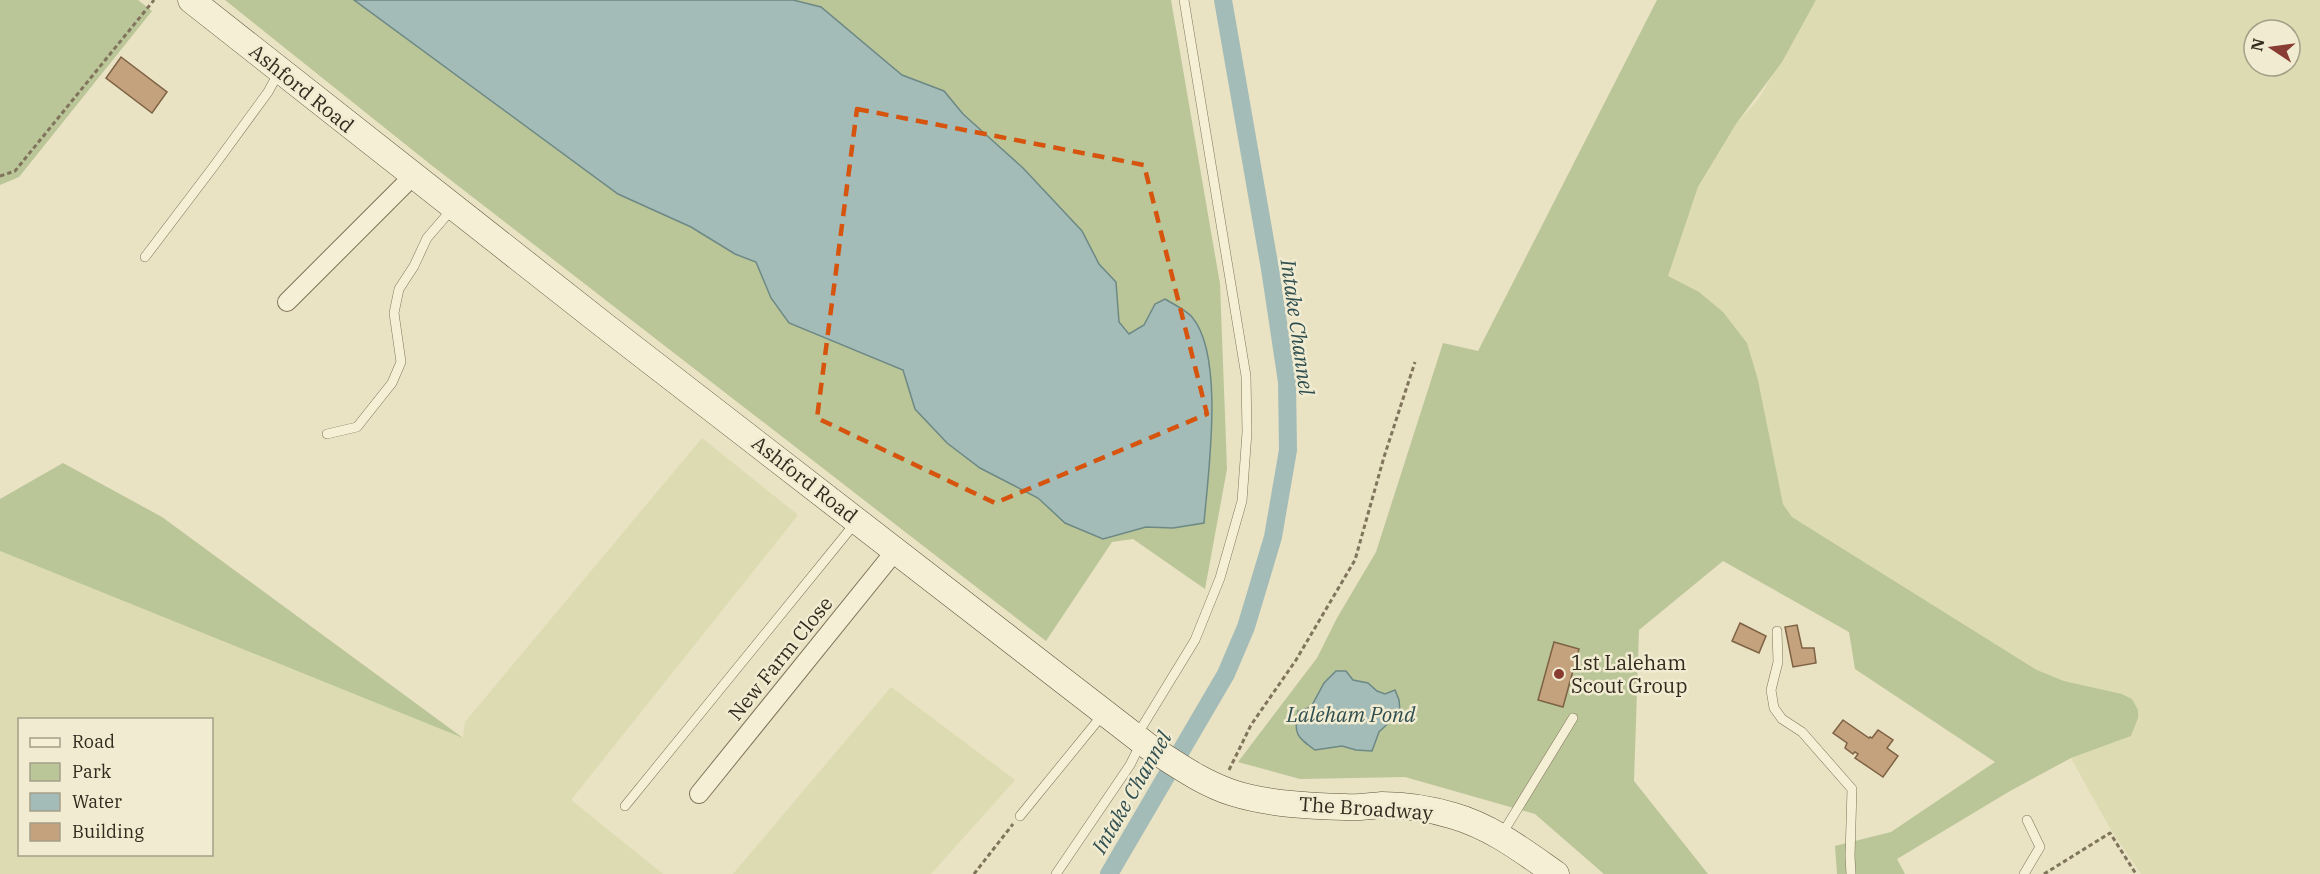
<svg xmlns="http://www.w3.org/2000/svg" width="2320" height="874" font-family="'IBM Plex Serif',serif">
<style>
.farmland{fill:#dddbb1;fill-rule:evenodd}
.green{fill:#bac598;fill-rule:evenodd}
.water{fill:#a4bcb8;stroke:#6d8985;stroke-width:1.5}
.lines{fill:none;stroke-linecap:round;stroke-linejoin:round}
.canal{stroke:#a4bcb8;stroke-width:18}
.building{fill:#c3a27d;stroke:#7d6244;stroke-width:1.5}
.service-casing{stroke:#81745c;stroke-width:10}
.minor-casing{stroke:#81745c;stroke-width:20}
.secondary-casing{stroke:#62553f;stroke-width:27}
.path{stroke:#81745c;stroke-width:3;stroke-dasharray:4.5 3;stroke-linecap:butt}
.service{stroke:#f4efd5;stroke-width:9}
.minor{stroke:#f4efd5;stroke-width:18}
.secondary{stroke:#f4efd5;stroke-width:26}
.marked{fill:none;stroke:#d6540e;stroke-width:4.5;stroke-dasharray:12 8;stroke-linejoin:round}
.poi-dot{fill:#893c32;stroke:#f1ecd1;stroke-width:2}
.labels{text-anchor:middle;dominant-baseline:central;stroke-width:5;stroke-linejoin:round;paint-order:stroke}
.street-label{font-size:20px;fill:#322a1e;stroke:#f1ecd1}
.poi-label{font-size:20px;fill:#322a1e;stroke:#f1ecd1;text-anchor:start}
.water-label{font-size:21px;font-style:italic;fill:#2f4e50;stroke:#f1ecd1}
</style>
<rect width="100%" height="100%" fill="#e9e2c3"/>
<g class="farmland">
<path d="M 1816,0 L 2320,0 L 2320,874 L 2141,874 L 2111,830 L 2071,758 L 2131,736 L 2138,718 L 2138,711 L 2132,699 L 2122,694 L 2064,681 L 2037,670 L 1792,517 L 1783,504 L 1758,380 L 1667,276 L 1698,188 L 1736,124 L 1758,100 ZM 2254,30 L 2290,30 L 2290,66 L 2254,66 Z"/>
<path d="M 702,438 L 798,515 L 571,800 L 663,874 L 0,874 L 0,551 L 463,738 L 465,722 ZM 20,720 L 212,720 L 212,854 L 20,854 Z"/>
<polygon points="891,687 1015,780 931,874 733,874"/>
</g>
<g class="green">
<polygon points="0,0 138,0 152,11 19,177 0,185"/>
<path d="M 225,0 L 354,0 L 618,194 L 692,228 L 735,254 L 756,262 L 771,298 L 903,370 L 915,410 L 980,468 L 1038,498 L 1065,523 L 1103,539 L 1146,527 L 1173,528 L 1204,523 C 1208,474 1225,355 1192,317 C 1186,310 1173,304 1165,299 L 1155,304 L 1144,325 L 1130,334 L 1119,322 L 1116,282 L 1099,264 L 1082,231 L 1023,168 L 963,114 L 944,91 L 902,75 L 821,7 L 793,0 L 1171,0 L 1220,284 L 1227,469 L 1205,589 L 1133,539 L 1112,542 L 1046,641 L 430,164 Z"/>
<path d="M 1657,0 L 1816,0 L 1782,62 L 1736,124 L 1698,187 L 1668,276 L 1699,292 L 1723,312 L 1747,343 L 1758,380 L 1783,504 L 1792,517 L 2037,670 L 2064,681 L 2122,694 L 2132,699 L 2138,710 L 2138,718 L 2131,736 L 2071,758 L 2010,791 L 1897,859 L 1905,874 L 1837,874 L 1835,846 L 1891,832 L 1995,762 L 1855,669 L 1849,632 L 1723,561 L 1639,630 L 1634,781 L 1708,874 L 1604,874 L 1535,814 L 1405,777 L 1300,779 L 1238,762 L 1317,658 L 1337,618 L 1376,552 L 1443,343 L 1478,351 ZM 1353,681 L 1368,683 L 1377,691 L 1385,694 L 1395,691 L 1390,723 L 1356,750 L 1342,746 L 1315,750 L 1298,711 L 1311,707 Z"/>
<polygon points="63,463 162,517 463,738 0,551 0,499"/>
</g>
<g class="water">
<path d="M 354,0 L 793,0 L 821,7 L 902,75 L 944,91 L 963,114 L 1023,168 L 1082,231 L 1099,264 L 1116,282 L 1119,322 L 1129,334 L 1144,325 L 1155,304 L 1165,299 C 1173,304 1186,310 1192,317 C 1225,356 1208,474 1204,523 L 1173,528 L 1146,527 L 1103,539 L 1065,523 L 1038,498 L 980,468 L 947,443 L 915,409 L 903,370 L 789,323 L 771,298 L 756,262 L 735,254 L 691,227 L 618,194 Z"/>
<path d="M 1336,671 L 1346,671 L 1353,680 L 1368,683 L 1377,691 L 1385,694 L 1395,690 L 1399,700 L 1400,712 L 1379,732 L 1372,751 L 1356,750 L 1342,746 L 1315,750 C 1297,737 1293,734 1298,711 L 1311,707 L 1324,683 Z"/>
</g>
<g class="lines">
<polyline class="canal" points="1109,874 1226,674 1246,627 1273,537 1288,450 1287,382 1270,269 1223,0"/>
</g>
<g class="building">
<polygon points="121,57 167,92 152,113 106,78"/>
<polygon points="1740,623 1766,636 1759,653 1732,641"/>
<polygon points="1797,625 1802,648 1814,648 1816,663 1793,667 1785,627"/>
<polygon points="1554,642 1579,649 1563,707 1538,700"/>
<polygon points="1843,720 1869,738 1870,737 1872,738 1878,730 1893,740 1887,748 1898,756 1883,777 1855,758 1858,754 1855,752 1853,754 1845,748 1847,743 1833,733"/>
</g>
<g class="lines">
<defs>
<g id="service">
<polyline points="145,257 214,166 268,92 279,72"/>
<polyline points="327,434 357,427 392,383 401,362 394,313 399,289 414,266 427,238 452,209"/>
<polyline points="1777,631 1778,662 1771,690 1774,708 1782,719 1802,732 1852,789 1850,856 1851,874"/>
<polyline points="1137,735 1195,640 1220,578 1242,501 1247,432 1246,376 1184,0"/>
<polyline points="625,806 856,522"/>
<polyline points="1020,816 1104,713"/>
<polyline points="1502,834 1573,718"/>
<polyline points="1056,874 1130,765 1141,743"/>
<polyline points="2024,874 2040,847 2027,820"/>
</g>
<g id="minor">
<polyline points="287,302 413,176"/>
<polyline points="699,794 896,550"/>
</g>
<path id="secondary" d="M 191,0 L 605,326 L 1149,747 C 1176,764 1202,783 1233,793 C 1268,804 1308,806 1345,807 C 1357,808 1369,806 1382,805 C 1405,805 1431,809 1454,816 C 1492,827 1523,851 1556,874"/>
</defs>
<use href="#service" class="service-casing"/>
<use href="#minor" class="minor-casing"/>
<use href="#secondary" class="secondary-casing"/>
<g class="path">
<polyline points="0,176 15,171 154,0"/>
<polyline points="1229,770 1251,725 1296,660 1355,560 1384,457 1415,362"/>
<polyline points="974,874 1013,824"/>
<polyline points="2044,874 2110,833 2136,874"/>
</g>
<use href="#service" class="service"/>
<use href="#minor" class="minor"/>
<use href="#secondary" class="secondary"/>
</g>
<path class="marked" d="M 857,109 L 1144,165 L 1207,414 L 995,503 L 817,418 Z"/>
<circle class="poi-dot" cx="1559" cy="674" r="6"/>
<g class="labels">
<g class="street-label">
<text transform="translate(302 88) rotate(39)">Ashford Road</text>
<text transform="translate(805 479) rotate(38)">Ashford Road</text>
<text transform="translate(780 658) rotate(-51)">New Farm Close</text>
<text transform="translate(1366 808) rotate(4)">The Broadway</text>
</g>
<g class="poi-label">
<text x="1571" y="662">1st Laleham<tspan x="1571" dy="23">Scout Group</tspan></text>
</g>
<g class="water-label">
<text transform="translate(1298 327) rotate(82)">Intake Channel</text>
<text x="1351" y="714">Laleham Pond</text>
<text transform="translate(1131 792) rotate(-60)">Intake Channel</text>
</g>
</g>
<rect x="18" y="718" width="195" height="138" fill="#f1ecd1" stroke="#a59e89" stroke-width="1.5"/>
<rect x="30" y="738" width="30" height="9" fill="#f4efd5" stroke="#a59e89" stroke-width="1.5"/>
<text x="72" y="748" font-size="18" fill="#322a1e">Road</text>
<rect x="30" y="763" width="30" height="18" fill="#bac598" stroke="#a59e89" stroke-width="1.5"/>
<text x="72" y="778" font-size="18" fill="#322a1e">Park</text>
<rect x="30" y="793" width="30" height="18" fill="#a4bcb8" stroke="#a59e89" stroke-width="1.5"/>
<text x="72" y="808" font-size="18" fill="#322a1e">Water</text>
<rect x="30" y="823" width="30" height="18" fill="#c3a27d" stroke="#a59e89" stroke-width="1.5"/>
<text x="72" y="838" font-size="18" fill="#322a1e">Building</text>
<g transform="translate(2272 48) rotate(283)"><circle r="28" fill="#f1ecd1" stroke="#a59e89" stroke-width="1.5"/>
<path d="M0-4.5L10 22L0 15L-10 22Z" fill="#893c32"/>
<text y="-9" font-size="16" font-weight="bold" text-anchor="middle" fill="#322a1e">N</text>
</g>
</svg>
